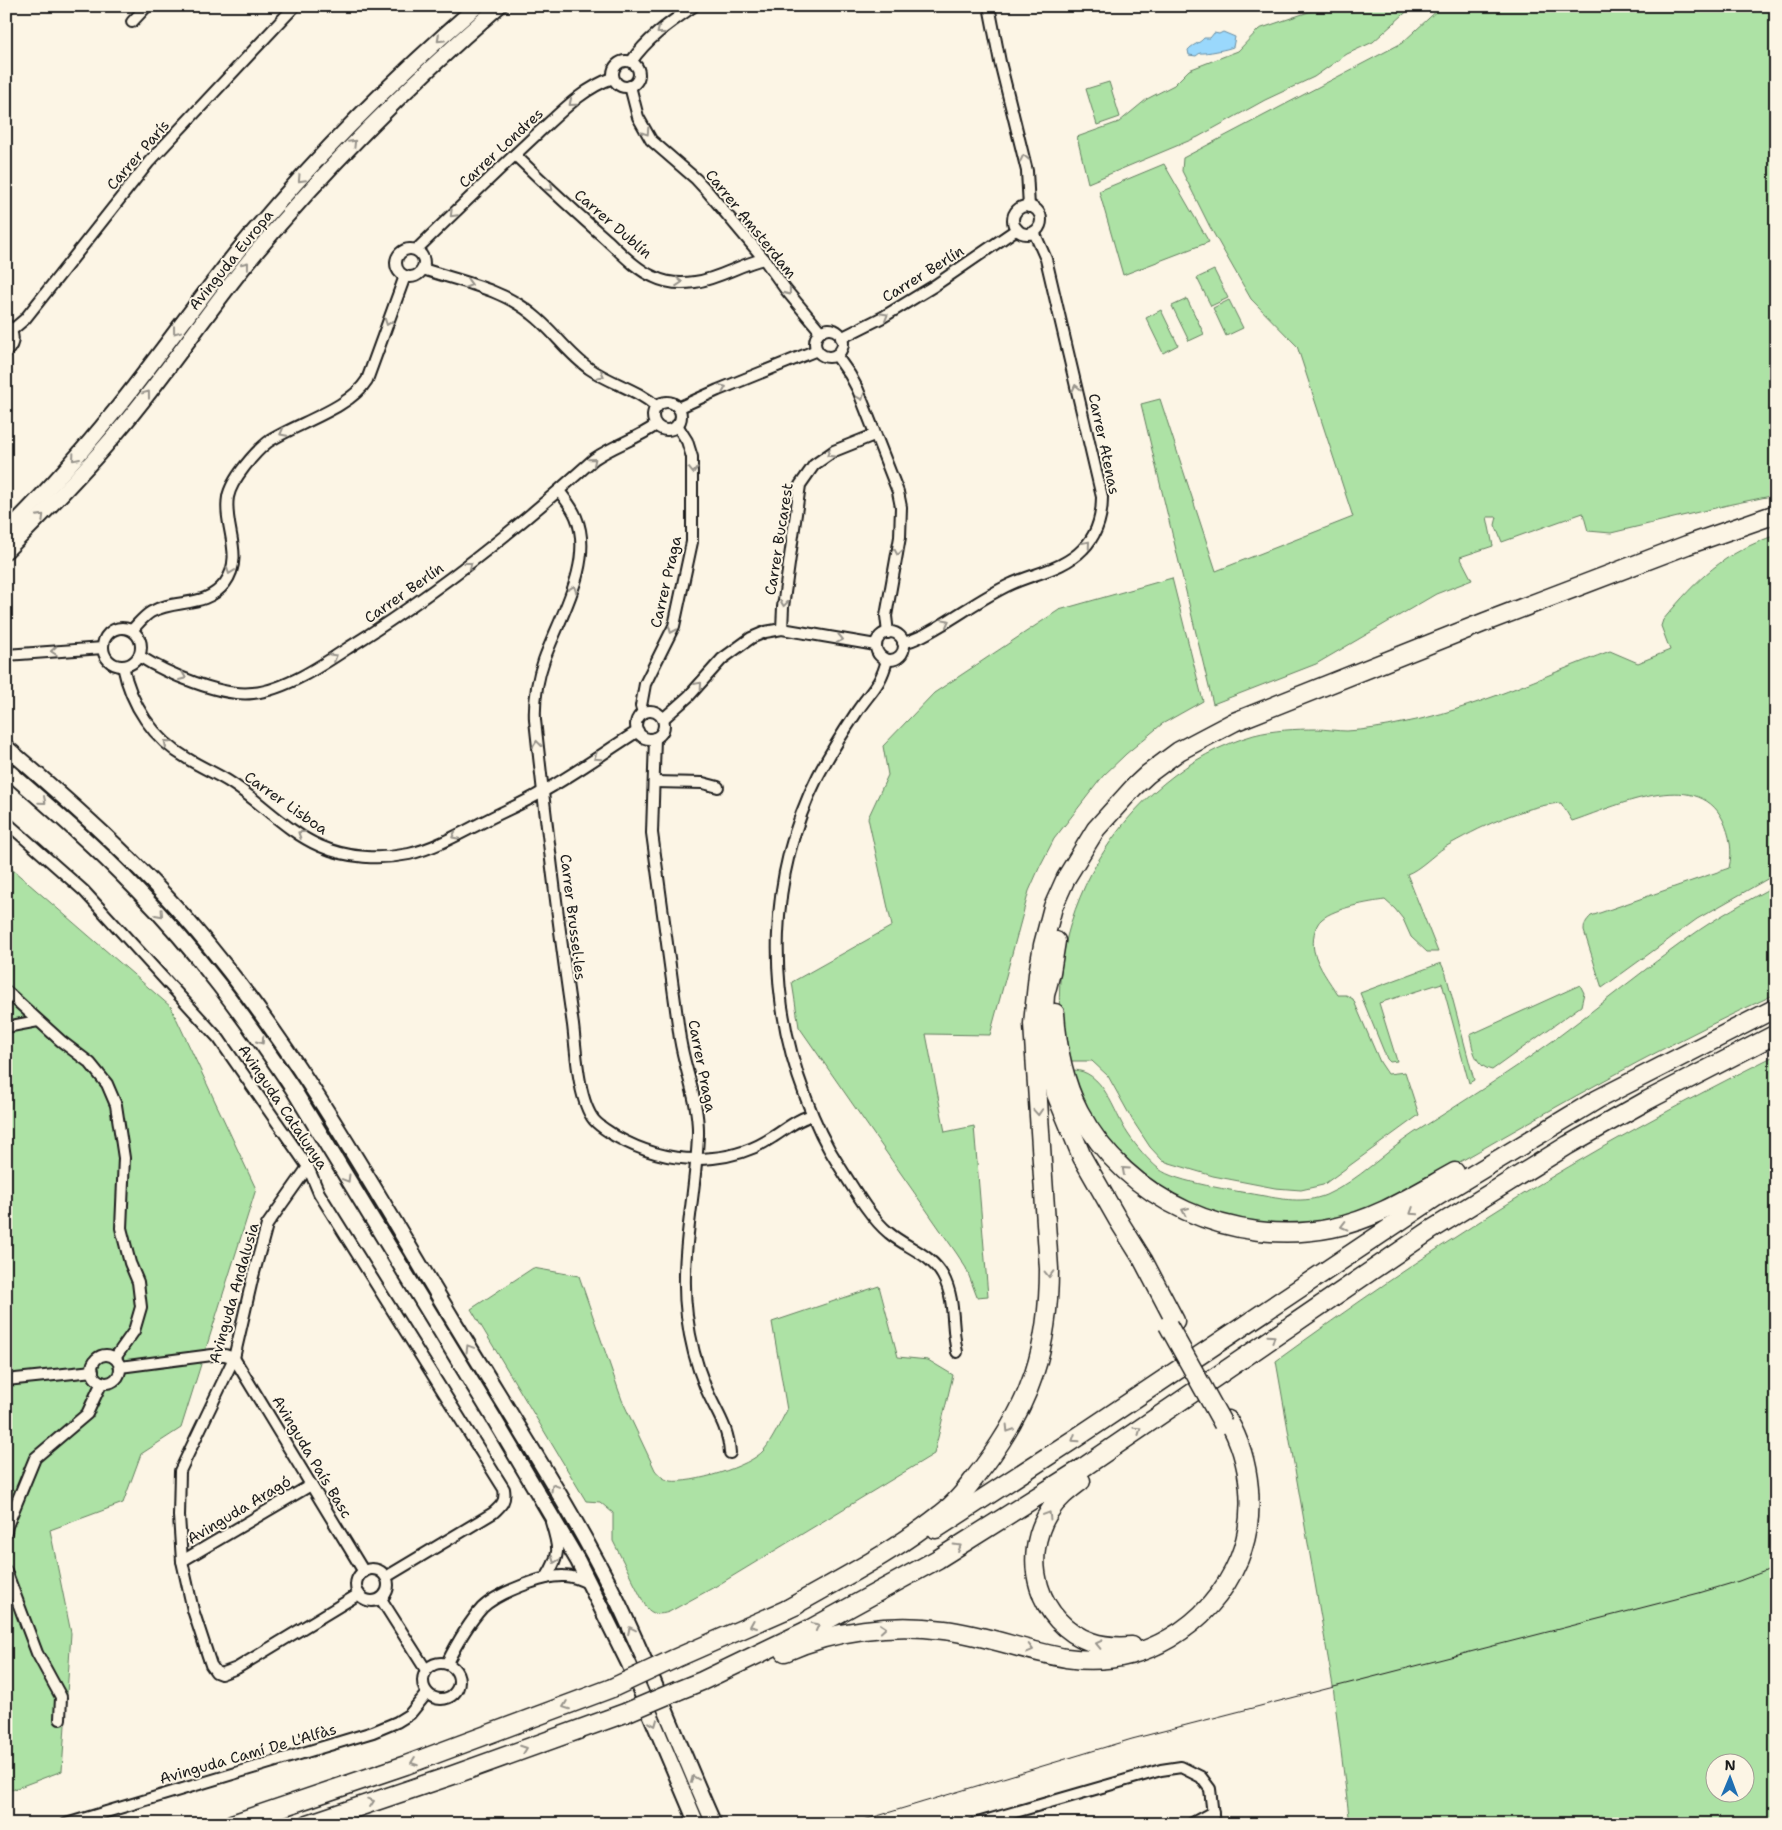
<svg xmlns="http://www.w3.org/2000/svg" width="1782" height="1830" font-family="'Shantell Sans',sans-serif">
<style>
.green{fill:#ade2a5;stroke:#647f60;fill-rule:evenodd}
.water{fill:#9ad8fc;stroke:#688da2}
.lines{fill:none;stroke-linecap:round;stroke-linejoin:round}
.street-casing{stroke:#1c1c1c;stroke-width:14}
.secondary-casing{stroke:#1c1c1c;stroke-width:18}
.highway-casing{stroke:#1c1c1c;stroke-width:21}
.street{stroke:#fcf5e5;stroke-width:10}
.secondary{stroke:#fcf5e5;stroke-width:14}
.highway{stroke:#fcf5e5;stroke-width:18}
.tram{stroke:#1c1c1c;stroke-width:1}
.highway-bridge-casing{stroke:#1c1c1c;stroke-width:21;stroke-linecap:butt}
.highway-bridge{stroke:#fcf5e5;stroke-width:18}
.oneway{stroke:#97938b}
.labels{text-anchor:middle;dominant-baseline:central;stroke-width:4;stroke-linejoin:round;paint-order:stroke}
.street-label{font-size:15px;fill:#1c1c1c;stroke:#fcf5e5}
</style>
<rect width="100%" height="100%" fill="#fcf5e5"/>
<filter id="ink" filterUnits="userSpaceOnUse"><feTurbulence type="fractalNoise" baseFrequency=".02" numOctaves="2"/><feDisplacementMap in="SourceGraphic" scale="10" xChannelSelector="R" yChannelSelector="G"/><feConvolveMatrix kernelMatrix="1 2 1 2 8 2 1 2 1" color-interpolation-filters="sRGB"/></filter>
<g filter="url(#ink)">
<g class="green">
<polygon points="1326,6 1413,6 1373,42 1347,54 1314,77 1265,100 1198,137 1088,183 1077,137 1119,122 1147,99 1174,85 1189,70 1238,51 1259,29"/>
<polygon points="1442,6 1776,6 1776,495 1732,504 1611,533 1588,531 1583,513 1502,542 1495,525 1497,517 1487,517 1493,546 1460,557 1472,580 1436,594 1316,664 1213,704 1141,404 1160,399 1216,571 1353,517 1297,346 1251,299 1210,227 1182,171 1183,158 1402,43"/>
<polygon points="1109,82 1120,117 1097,125 1086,89"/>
<polygon points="1164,164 1209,242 1123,275 1099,191"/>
<polygon points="1214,270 1228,298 1211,306 1197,278"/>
<polygon points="1187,299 1204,334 1189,341 1172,306"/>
<polygon points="1229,300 1243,328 1226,336 1213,308"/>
<polygon points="1161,310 1178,345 1163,353 1146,318"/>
<path d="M 1776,535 L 1776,874 L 1697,919 L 1602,988 L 1584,931 C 1584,924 1586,921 1591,916 L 1729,868 C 1733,851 1730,835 1723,820 C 1697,766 1612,808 1572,821 L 1561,803 C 1523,806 1478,828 1445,847 C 1433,855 1419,870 1407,874 L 1438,952 L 1427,952 L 1411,937 L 1403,919 L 1395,909 L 1385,900 C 1369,902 1335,908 1322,919 C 1314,925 1312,941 1314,951 C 1318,967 1329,981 1338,995 L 1346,995 L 1353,999 L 1380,1062 L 1388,1074 L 1405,1072 L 1419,1115 L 1323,1185 L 1301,1190 L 1275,1188 L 1213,1176 L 1163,1161 L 1150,1147 L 1133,1121 L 1108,1076 L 1092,1061 L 1068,1061 C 1030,928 1122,773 1254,735 C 1273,730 1296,729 1316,729 C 1326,729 1337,731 1347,731 C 1365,730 1385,727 1402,723 C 1472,710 1543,676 1610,651 L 1638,663 L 1670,650 L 1661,626 L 1663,620 C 1699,577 1722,554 1776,535 Z"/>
<polygon points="1172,578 1203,701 1162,724 1126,754 1103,776 1054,839 1040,866 1029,891 990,1035 926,1034 945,1132 974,1126 988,1296 977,1297 966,1268 957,1254 799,1027 792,982 892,926 868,818 888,775 883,746 934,693 1059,610"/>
<polygon points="6,864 171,1007 256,1189 181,1428 141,1454 123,1503 50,1530 71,1633 62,1771 6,1792"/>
<path d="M 1776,885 L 1776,994 C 1682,1036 1593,1086 1503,1137 C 1472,1155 1441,1173 1409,1189 C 1384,1202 1360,1215 1332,1221 C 1243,1239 1151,1199 1099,1126 C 1087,1108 1079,1089 1071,1070 C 1104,1069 1113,1112 1128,1134 C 1136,1146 1148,1160 1159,1169 C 1174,1182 1237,1191 1259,1195 C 1281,1199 1304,1204 1326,1195 C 1358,1181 1385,1152 1414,1133 C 1461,1103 1509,1073 1554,1040 C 1600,1006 1644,969 1691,936 C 1717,917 1747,901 1776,885 Z"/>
<polygon points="1441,963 1446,974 1474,1080 1469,1083 1442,983 1379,1003 1397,1061 1390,1062 1387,1059 1360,993"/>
<path d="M 1580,985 L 1584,993 L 1581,1006 L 1492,1070 C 1475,1066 1473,1050 1470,1035 Z"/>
<path d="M 1776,1055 L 1776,1824 L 1350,1824 L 1333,1686 L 1276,1361 C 1349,1308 1424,1256 1501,1208 C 1590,1152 1682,1102 1776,1055 ZM 1714,1762 L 1744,1762 L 1744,1792 L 1714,1792 Z"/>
<path d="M 533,1268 L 579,1276 L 622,1400 L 655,1470 C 659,1475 663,1479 670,1481 C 691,1484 750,1467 764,1450 C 773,1439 780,1423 787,1410 L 772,1322 L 879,1286 L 898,1357 L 928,1360 L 953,1375 L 934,1454 L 718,1585 L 669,1612 C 660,1615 652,1615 646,1607 L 613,1541 L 613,1513 L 600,1502 L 586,1501 L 471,1309 Z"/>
</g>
<path class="water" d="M 1223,32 L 1235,37 L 1233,47 C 1229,49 1205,54 1200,53 L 1196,56 L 1189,55 L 1188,50 C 1193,44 1199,44 1204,38 L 1210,38 L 1214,33 L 1219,34 Z"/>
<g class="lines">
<defs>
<g id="street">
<polyline points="989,6 1000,62 1027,171 1029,207"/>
<polyline points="132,22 147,6"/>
<circle cx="626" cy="74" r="13"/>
<path d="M 631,62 C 647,38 671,22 694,6"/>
<polyline points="630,86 638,117 651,140 696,179 708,192 764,259 786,290 821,332"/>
<path d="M 515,155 C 545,184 575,212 607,240 C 621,253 637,270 654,277 C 666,283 682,284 695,282 C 719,279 740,264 764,259"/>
<circle cx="1027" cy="220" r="14"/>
<circle cx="410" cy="263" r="14"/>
<path d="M 416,250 C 456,211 496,172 537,134 C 560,113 583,88 613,78"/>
<path d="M 423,269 C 459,281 502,289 532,314 C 553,330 568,354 590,369 C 612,384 637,389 657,407"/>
<path d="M 6,324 C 14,333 16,343 6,352"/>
<circle cx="829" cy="343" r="14"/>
<polyline points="12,330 25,319 149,162 295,6"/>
<polyline points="841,338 883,317 934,286 1017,229"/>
<polyline points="836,355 850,375 858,390 898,492 901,507 900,537 886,616 888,633"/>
<circle cx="667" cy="416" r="14"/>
<polyline points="678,408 718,390 817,350"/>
<path d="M 559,491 C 565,499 572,507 576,517 C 595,562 559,618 544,660 C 537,680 534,699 535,720 C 546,822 558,923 573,1025 C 576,1050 578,1100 594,1120 C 600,1127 608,1131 615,1136 C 645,1153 678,1162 713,1158 C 734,1156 755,1149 773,1137 C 789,1127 794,1121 812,1115"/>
<circle cx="122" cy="647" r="19"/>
<polyline points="782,629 783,607 800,485 814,465 834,451 874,435"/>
<path d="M 132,630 C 138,624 144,616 151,612 C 176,598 205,609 225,583 C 245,556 223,526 228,497 C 231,480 255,452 268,442 C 297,423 349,409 367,380 L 405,276"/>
<circle cx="890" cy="646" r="14"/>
<path d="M 903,643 C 916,640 926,634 938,627 C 962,613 985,596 1011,584 C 1035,573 1064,569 1083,549 C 1097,535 1102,517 1102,497 L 1046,259 L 1034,232"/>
<polyline points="6,655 103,648"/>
<path d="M 139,656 C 166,673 221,697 253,693 C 285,690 321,666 348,648 C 436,593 517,529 594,459 C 614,445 637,439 656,425"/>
<path d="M 887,660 C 881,684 872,690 858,710 C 844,731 830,753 818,776 C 767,877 766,994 806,1098 C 814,1120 825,1144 838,1164 C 851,1184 870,1218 889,1233 C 907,1248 931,1254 943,1276 C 956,1300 951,1326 957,1352"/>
<path d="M 123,666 C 131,705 153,739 188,759 C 201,767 215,773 228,781 C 259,800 287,832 320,846 C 347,858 380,860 409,854 C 436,848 461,833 485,821 C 504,811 524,803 542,792 C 575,774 606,751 638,731"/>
<circle cx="650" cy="725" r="14"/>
<polyline points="643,713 641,706 645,684 674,626 692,542 692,457 687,441 677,425"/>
<polyline points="663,719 689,696 722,659 751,638 765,632 782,629 876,645"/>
<path d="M 655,738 L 652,833 L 680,1039 C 685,1070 699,1103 698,1135 C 696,1196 679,1256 687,1316 C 690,1340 696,1364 705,1386 C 715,1411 728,1424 730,1453"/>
<polyline points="654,782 703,783 718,787"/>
<path d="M 6,822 L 84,891 L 219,1039 L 308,1167 L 319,1193 L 504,1489 C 506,1501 502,1505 493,1513 L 386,1577"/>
<polyline points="6,991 61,1041 90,1063 107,1084 116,1105 124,1158 121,1228 130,1263 138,1282 141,1307 134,1331 115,1358"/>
<polyline points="6,1027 38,1021"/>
<polyline points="308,1167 267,1225 252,1280 234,1358 180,1471 179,1516 182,1561 193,1610 211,1665 216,1672 221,1674 237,1668 359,1594"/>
<circle cx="106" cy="1369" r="14"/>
<polyline points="120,1367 212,1355 225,1355 234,1358 364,1572"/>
<polyline points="6,1380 93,1371"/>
<polyline points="6,1532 7,1526 35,1458 87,1414 102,1382"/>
<polyline points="182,1561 311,1485"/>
<circle cx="372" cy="1585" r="16"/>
<polyline points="6,1571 37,1653 61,1697 60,1719"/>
<path d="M 546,1578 C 561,1554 559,1548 551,1522"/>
<polyline points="381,1599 426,1670"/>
<circle cx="441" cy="1681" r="18"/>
<path d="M 447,1663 C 457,1643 467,1625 482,1608 C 497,1593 544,1575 564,1576 C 574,1576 582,1580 590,1584"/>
<polyline points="66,1824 373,1732 397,1722 410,1714 427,1693"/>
<polyline points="974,1824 1161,1770 1181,1767 1201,1777 1210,1789 1214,1824"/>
<polyline points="1191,1824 1213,1812"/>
</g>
<g id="secondary">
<path d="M 6,532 C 45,494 81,453 115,411 C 157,359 195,304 237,252 C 309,163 391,81 477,6"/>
<path d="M 6,551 C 45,512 84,472 119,430 C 163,378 201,321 243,268 C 320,173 407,86 499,6"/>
<path d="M 6,747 C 72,804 138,862 194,928 C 296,1047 372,1186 453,1320 C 509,1413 570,1505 618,1602 C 653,1675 681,1751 714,1824"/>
<path d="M 6,769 C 51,808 96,847 137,890 C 197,951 246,1019 293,1089 L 493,1417 L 578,1561 L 629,1664 L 697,1824"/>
</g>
<g id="highway">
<polyline points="1056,941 1051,972 1045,995 1044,1010 1046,1042 1056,1094 1082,1157 1118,1220 1143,1260 1175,1321"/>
<path d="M 1055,1013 C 1057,1046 1064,1082 1079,1111 C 1126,1201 1233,1248 1332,1228 C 1377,1219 1415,1194 1455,1172"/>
<path d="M 1081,1481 C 1069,1490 1057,1499 1049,1512 C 1020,1558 1038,1623 1091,1642 C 1105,1647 1118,1647 1132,1646"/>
<polyline points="936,1529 1079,1436 1436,1197 1598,1099 1776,1008"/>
<path d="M 786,1610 C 838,1580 894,1552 941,1514 C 958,1502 971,1482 984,1466 C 1031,1403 1049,1348 1049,1269 L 1033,1024 L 1038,974 L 1043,945 L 1053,907 L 1066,878 L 1096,829 L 1134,787 L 1148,774 L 1179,751 L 1234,722 L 1485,622 L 1687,545 L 1776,514"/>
<path d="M 785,1652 C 834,1630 892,1623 944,1630 C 986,1635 1025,1651 1066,1658 C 1141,1669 1210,1627 1239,1559 C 1257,1515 1251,1460 1228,1420"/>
<polyline points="674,1659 797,1605"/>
<polyline points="677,1691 702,1681 812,1628 938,1559 1081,1469 1431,1230 1568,1145 1648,1100 1776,1034"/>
<polyline points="232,1824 406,1765 612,1688"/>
<polyline points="308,1824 453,1775 625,1713"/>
</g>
</defs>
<use href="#street" class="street-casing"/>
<use href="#secondary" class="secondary-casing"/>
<use href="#highway" class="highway-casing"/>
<use href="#street" class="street"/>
<use href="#secondary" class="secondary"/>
<use href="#highway" class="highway"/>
<polyline class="tram" points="851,1824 1132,1739 1699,1593 1739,1581 1776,1567"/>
<defs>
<g id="highway-bridge">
<polyline points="1168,1325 1223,1424"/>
<polyline points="612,1688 674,1659"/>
<polyline points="625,1713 677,1691"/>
</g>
</defs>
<use href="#highway-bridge" class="highway-bridge-casing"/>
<use href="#highway-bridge" class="highway-bridge"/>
</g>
<defs><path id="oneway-chevron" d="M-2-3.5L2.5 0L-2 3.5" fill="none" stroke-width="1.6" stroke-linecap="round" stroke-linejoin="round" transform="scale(1.25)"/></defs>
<g class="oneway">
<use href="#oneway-chevron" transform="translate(660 31) rotate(142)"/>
<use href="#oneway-chevron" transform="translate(440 39) rotate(137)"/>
<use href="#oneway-chevron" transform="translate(572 103) rotate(140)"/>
<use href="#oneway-chevron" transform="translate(646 132) rotate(57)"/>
<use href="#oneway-chevron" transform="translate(353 143) rotate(-46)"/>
<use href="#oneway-chevron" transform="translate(1024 158) rotate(-102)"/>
<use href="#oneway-chevron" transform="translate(301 179) rotate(133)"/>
<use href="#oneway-chevron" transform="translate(550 188) rotate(44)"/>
<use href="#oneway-chevron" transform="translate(453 214) rotate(135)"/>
<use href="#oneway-chevron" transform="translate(246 265) rotate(-51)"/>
<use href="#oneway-chevron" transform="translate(679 282) rotate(4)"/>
<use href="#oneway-chevron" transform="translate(469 284) rotate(17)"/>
<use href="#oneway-chevron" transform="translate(788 292) rotate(51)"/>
<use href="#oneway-chevron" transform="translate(885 316) rotate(-30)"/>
<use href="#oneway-chevron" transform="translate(388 322) rotate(110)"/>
<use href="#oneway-chevron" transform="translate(176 331) rotate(127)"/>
<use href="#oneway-chevron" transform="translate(601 375) rotate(29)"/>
<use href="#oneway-chevron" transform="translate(723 388) rotate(-22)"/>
<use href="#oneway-chevron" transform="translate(1076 388) rotate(-103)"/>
<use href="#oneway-chevron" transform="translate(147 394) rotate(-53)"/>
<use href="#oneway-chevron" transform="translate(861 397) rotate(68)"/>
<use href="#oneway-chevron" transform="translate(283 433) rotate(152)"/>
<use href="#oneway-chevron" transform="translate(830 454) rotate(148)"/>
<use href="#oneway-chevron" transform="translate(75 458) rotate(131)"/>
<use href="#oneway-chevron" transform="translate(593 461) rotate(-40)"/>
<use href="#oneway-chevron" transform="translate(693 470) rotate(89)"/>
<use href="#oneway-chevron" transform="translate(41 517) rotate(-45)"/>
<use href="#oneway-chevron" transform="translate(1087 544) rotate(-50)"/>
<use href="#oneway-chevron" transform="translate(898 552) rotate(99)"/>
<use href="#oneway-chevron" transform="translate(469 565) rotate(-38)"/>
<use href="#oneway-chevron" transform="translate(230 571) rotate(110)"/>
<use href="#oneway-chevron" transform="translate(573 589) rotate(-71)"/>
<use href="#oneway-chevron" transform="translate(784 603) rotate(97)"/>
<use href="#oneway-chevron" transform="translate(946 622) rotate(-29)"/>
<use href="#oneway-chevron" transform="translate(672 630) rotate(113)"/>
<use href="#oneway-chevron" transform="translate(840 639) rotate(11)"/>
<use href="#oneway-chevron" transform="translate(54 651) rotate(176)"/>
<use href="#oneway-chevron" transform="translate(334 657) rotate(-31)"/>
<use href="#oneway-chevron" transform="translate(183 677) rotate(23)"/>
<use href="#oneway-chevron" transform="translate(699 685) rotate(-49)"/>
<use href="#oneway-chevron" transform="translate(167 743) rotate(-139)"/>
<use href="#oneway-chevron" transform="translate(537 744) rotate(-97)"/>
<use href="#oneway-chevron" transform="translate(597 757) rotate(147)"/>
<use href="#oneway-chevron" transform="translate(43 801) rotate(41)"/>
<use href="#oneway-chevron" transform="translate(301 834) rotate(-147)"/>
<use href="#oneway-chevron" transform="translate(455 836) rotate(153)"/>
<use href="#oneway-chevron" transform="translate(160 914) rotate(48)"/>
<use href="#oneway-chevron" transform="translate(261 1041) rotate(55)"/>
<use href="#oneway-chevron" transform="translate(1038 1112) rotate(86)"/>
<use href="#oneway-chevron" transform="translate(1125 1170) rotate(-138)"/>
<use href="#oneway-chevron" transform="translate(347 1179) rotate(59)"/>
<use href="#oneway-chevron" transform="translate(1185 1211) rotate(-156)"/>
<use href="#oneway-chevron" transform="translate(1413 1212) rotate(147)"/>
<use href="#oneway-chevron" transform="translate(1344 1226) rotate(166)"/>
<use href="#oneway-chevron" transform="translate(1049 1274) rotate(89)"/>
<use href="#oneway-chevron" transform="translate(1272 1338) rotate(-35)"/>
<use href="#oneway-chevron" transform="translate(469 1348) rotate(-121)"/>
<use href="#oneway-chevron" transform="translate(1009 1429) rotate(122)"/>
<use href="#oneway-chevron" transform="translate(1138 1430) rotate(-35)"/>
<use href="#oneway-chevron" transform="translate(1075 1439) rotate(147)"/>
<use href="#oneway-chevron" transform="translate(554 1487) rotate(-121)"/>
<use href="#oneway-chevron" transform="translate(1048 1515) rotate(-59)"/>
<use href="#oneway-chevron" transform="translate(958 1547) rotate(-31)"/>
<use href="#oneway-chevron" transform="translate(555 1560) rotate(111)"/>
<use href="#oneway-chevron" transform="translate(753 1625) rotate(157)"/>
<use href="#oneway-chevron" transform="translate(816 1626) rotate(-28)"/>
<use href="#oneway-chevron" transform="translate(883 1628) rotate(-5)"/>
<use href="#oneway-chevron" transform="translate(631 1630) rotate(-116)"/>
<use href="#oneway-chevron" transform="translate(1099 1644) rotate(-167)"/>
<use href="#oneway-chevron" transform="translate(1030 1649) rotate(15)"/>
<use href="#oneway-chevron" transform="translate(566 1706) rotate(159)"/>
<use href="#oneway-chevron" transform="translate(654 1723) rotate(68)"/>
<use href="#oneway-chevron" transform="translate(524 1749) rotate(-20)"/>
<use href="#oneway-chevron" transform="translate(414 1762) rotate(160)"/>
<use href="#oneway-chevron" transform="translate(694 1779) rotate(-113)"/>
<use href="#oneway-chevron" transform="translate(371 1802) rotate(-19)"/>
</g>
</g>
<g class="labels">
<g class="street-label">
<text transform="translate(501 148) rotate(-43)">Carrer Londres</text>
<text transform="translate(138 155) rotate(-49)">Carrer París</text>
<text transform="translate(613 224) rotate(41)">Carrer Dublín</text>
<text transform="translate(751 224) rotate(51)">Carrer Amsterdam</text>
<text transform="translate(231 260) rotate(-51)">Avinguda Europa</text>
<text transform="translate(923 274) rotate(-32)">Carrer Berlín</text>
<text transform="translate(1104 444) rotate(78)">Carrer Atenas</text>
<text transform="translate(779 539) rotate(-81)">Carrer Bucarest</text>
<text transform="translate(666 582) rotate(-77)">Carrer Praga</text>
<text transform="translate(404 593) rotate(-35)">Carrer Berlín</text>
<text transform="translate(286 803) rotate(35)">Carrer Lisboa</text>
<text transform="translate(573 917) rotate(83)">Carrer Brussel·les</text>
<text transform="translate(702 1066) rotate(79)">Carrer Praga</text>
<text transform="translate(283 1107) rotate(56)">Avinguda Catalunya</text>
<text transform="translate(234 1293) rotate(-74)">Avinguda Andalusia</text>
<text transform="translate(312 1457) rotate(59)">Avinguda País Basc</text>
<text transform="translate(239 1510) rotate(-31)">Avinguda Aragó</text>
<text transform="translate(248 1754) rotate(-16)">Avinguda Camí De L'Alfàs</text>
</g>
</g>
<rect width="1782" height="1830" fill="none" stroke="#fcf5e5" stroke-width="25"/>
<rect x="12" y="12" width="1757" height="1805" fill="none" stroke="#1c1c1c" stroke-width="2" filter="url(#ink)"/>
<g transform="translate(1730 1778) rotate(1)"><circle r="24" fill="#fcf5e5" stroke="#a29e95"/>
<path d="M0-4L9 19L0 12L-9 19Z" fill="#1f6fb2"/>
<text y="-8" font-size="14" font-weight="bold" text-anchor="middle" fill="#1c1c1c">N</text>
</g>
</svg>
